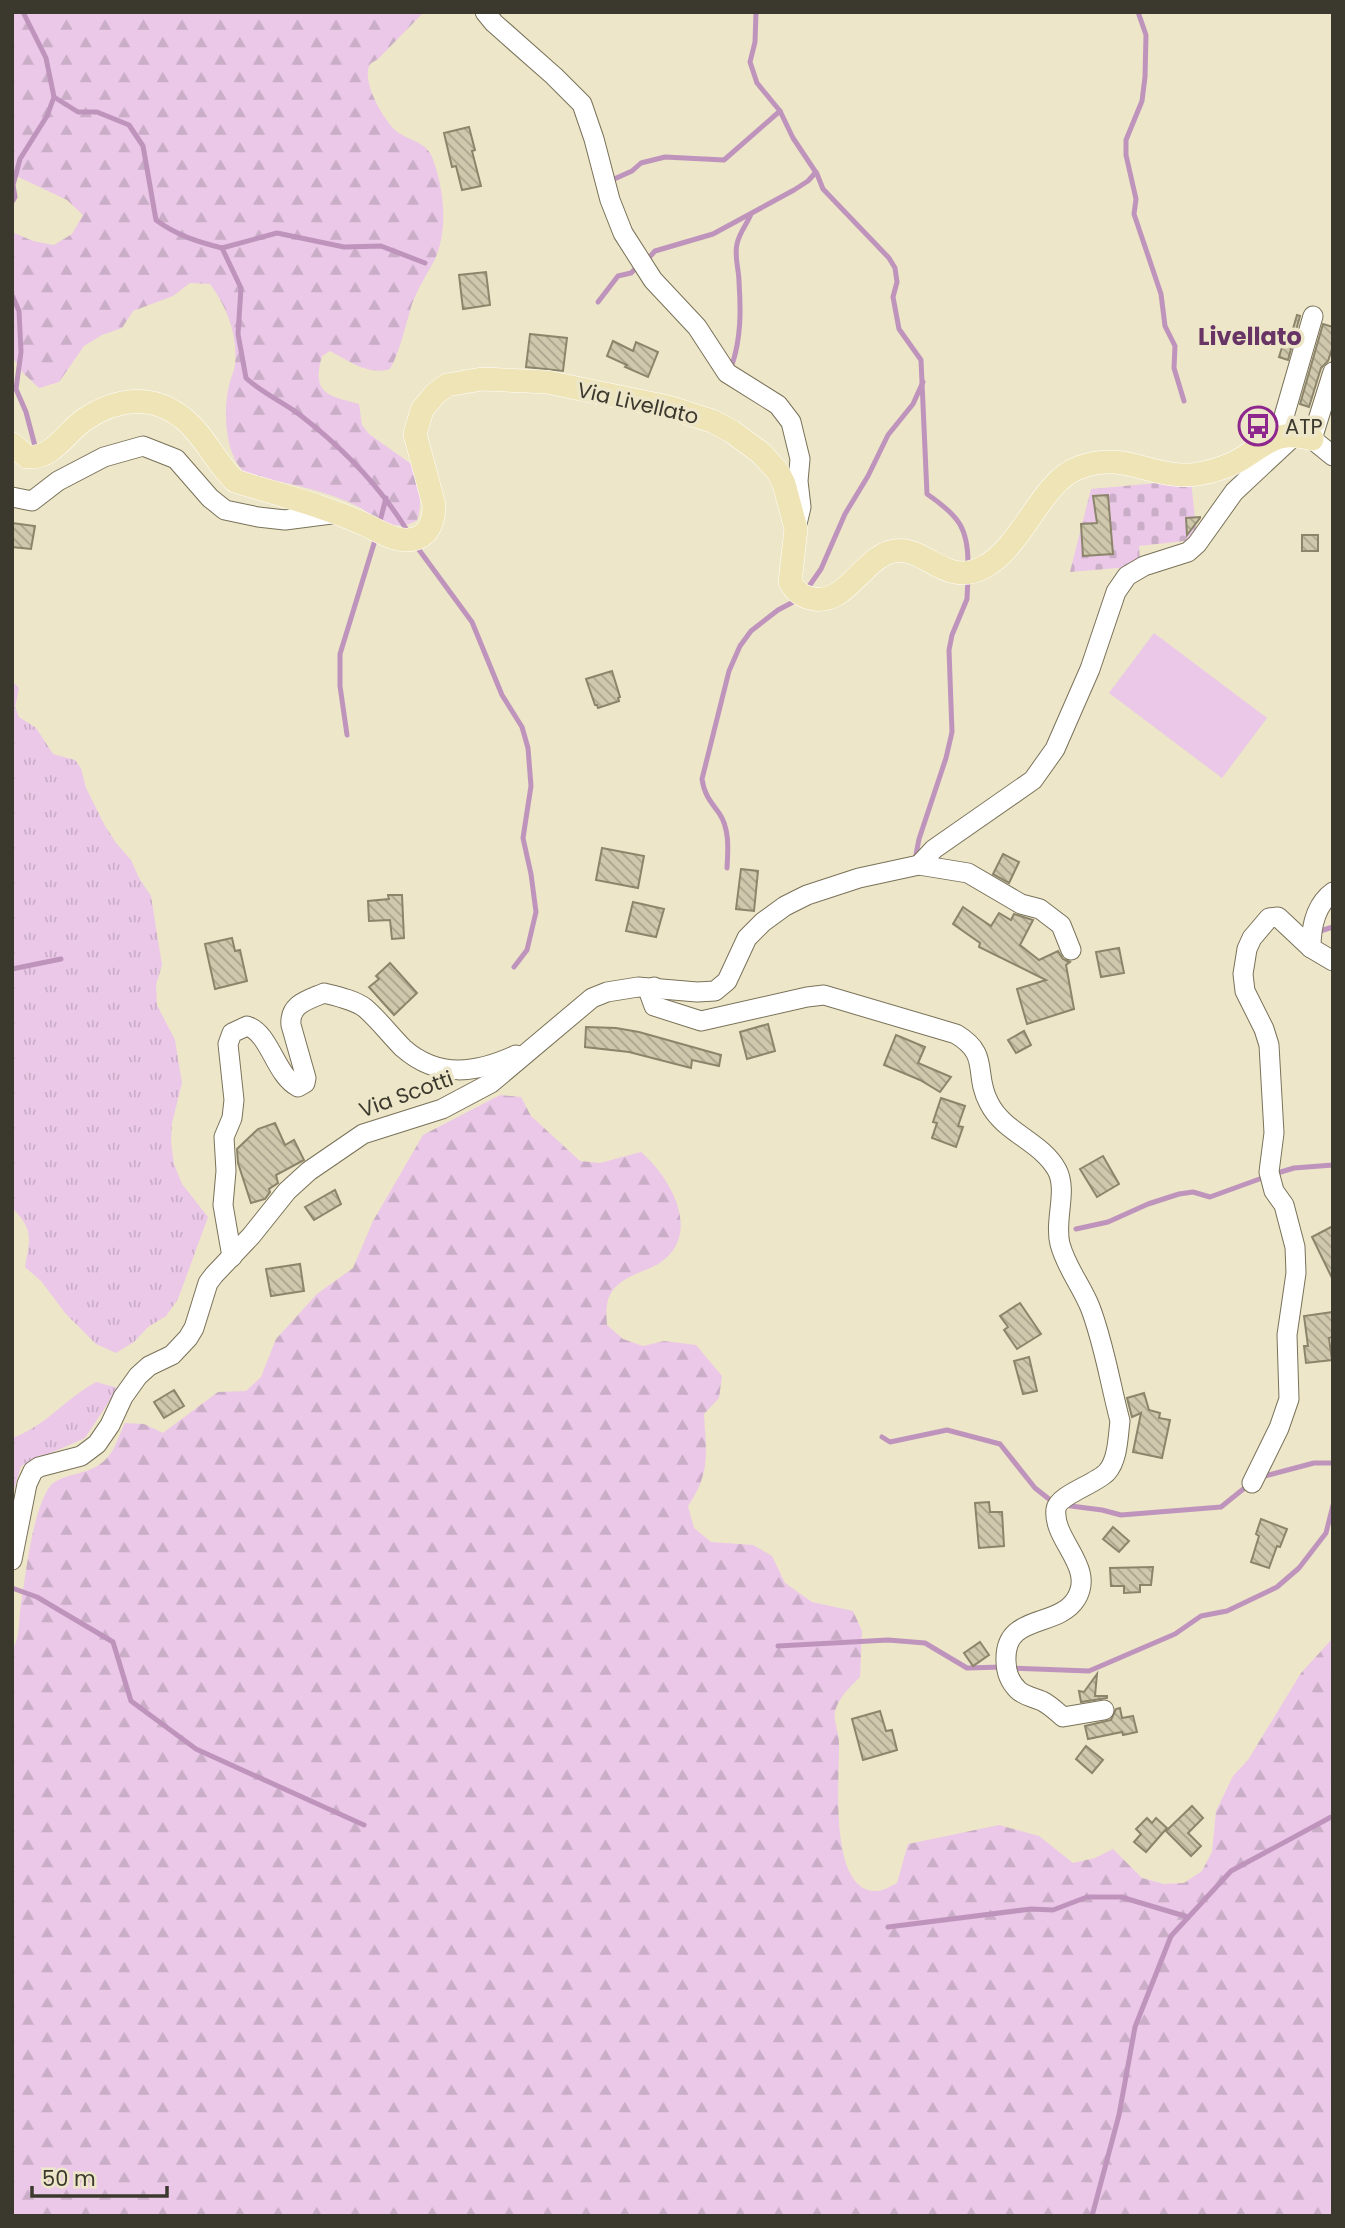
<svg xmlns="http://www.w3.org/2000/svg" width="1345" height="2228" font-family="Poppins,sans-serif">
<style>
.grass{fill:url(#grass-tufts)}
.forest{fill:url(#forest-firs)}
.cemetery{fill:url(#cemetery-stones)}
.pitch{fill:#ebc8e8}
.lines{fill:none;stroke-linecap:round;stroke-linejoin:round}
.stream{stroke:#bf94bc;stroke-width:5}
.building{fill:url(#building-back-hatch);stroke:#8c856b;stroke-width:2}
.minor-casing{stroke:#797259;stroke-width:21}
.major-casing{stroke:#fff;stroke-width:24}
.minor{stroke:#fff;stroke-width:19}
.major{stroke:#efe4b6;stroke-width:23}
.labels{text-anchor:middle;dominant-baseline:central;stroke-width:7;stroke-linejoin:round;paint-order:stroke}
.street-label{font-size:21px;fill:#3b382d;stroke:#ede6c9}
.poi-label{font-size:21px;fill:#3b382d;stroke:#ede6c9;text-anchor:start}
.quarter-label{font-size:24px;font-weight:bold;fill:#673465;stroke:#ede6c9}
</style>
<defs>
<pattern id="grass-tufts" width="24" height="20" patternUnits="userSpaceOnUse" patternTransform="scale(1.75)"><rect width="24" height="20" fill="#ebc8e8"/><path d="M3 7l-1-3M5 7V3M7 7l1-3M15 17l-1-3M17 17v-4M19 17l1-3" fill="none" stroke="#caadc7"/></pattern>
<pattern id="forest-firs" width="22" height="20" patternUnits="userSpaceOnUse" patternTransform="scale(1.75)"><rect width="22" height="20" fill="#ebc8e8"/><path d="M5 1l3.5 6h-7zM16 11l3.5 6h-7z" fill="#caadc7"/></pattern>
<pattern id="cemetery-stones" width="16" height="16" patternUnits="userSpaceOnUse" patternTransform="scale(1.75)"><rect width="16" height="16" fill="#ebc8e8"/><path d="M2 7V4a2 2 0 0 1 4 0v3zM10 15v-3a2 2 0 0 1 4 0v3z" fill="#caadc7"/></pattern>
<pattern id="building-back-hatch" width="6" height="6" patternUnits="userSpaceOnUse" patternTransform="scale(1.75)"><rect width="6" height="6" fill="#cfc8ac"/><path d="M-1 5l2 2M0 0l6 6M5-1l2 2" fill="none" stroke="#a9a38c"/></pattern>
</defs>
<rect width="100%" height="100%" fill="#ede6c9"/>
<g class="grass">
<path d="M 12,681 L 19,688 L 15,707 L 19,717 L 36,728 L 53,754 L 75,760 L 81,768 L 86,788 L 105,826 L 116,843 L 131,860 L 139,878 L 151,896 L 162,965 L 156,985 L 157,1005 L 175,1040 L 182,1083 L 172,1123 L 171,1143 L 174,1164 L 182,1184 L 208,1217 L 178,1299 L 166,1316 L 148,1327 L 134,1342 L 116,1353 L 96,1344 L 66,1314 L 41,1281 L 25,1267 C 30,1239 34,1229 12,1208 Z"/>
<path d="M 96,1382 L 118,1388 L 85,1438 L 21,1466 L 12,1497 L 12,1438 C 45,1427 66,1398 96,1382 Z"/>
</g>
<g class="forest">
<path d="M 12,12 L 424,12 L 380,57 C 380,58 372,63 371,63 C 359,78 383,119 395,130 C 407,141 425,140 432,157 C 444,188 449,230 434,261 C 426,276 418,288 412,304 C 406,323 400,352 390,369 C 369,376 349,361 330,351 L 322,356 C 311,394 328,396 359,404 L 362,425 L 369,434 L 414,466 C 419,483 423,503 417,520 C 407,527 398,526 386,524 C 375,521 369,512 359,507 C 324,489 282,483 245,474 C 241,468 235,462 233,455 C 225,436 224,406 229,386 C 230,379 234,372 235,365 C 238,335 227,307 210,284 L 190,283 L 173,296 L 133,311 L 122,328 L 102,335 L 84,346 L 59,382 L 39,388 L 23,373 L 12,356 L 12,232 L 33,241 L 54,245 L 72,234 L 83,215 L 67,200 L 12,174 Z"/>
<path d="M 500,1095 L 521,1097 L 531,1116 L 580,1161 L 600,1163 L 641,1152 C 671,1178 702,1233 661,1262 C 648,1271 629,1274 618,1285 C 605,1295 606,1310 607,1325 L 623,1339 L 643,1346 L 664,1341 L 696,1345 L 722,1376 L 719,1398 L 704,1414 C 706,1452 711,1473 688,1506 L 694,1528 L 711,1542 L 753,1545 L 772,1556 L 785,1583 L 812,1602 L 853,1611 L 862,1631 L 860,1677 C 850,1687 839,1697 835,1711 C 833,1720 839,1733 839,1743 C 840,1773 827,1893 877,1891 C 883,1891 891,1886 897,1883 L 908,1844 L 999,1825 L 1039,1836 L 1073,1863 L 1095,1858 L 1113,1849 L 1142,1878 L 1164,1884 L 1184,1883 L 1202,1871 L 1212,1852 L 1216,1811 L 1233,1776 L 1248,1760 L 1301,1673 L 1333,1638 L 1333,2216 L 12,2216 L 12,1651 C 21,1636 18,1620 21,1604 C 26,1572 32,1516 48,1489 C 57,1473 89,1476 104,1461 C 114,1453 119,1435 125,1423 L 144,1424 L 163,1433 L 218,1392 L 246,1391 L 261,1377 L 276,1339 L 317,1294 L 353,1268 L 373,1221 L 423,1135 Z"/>
</g>
<polygon class="cemetery" points="1191,480 1196,530 1185,541 1139,546 1140,561 1130,567 1070,572 1091,489"/>
<polygon class="pitch" points="1154,633 1267,718 1222,778 1109,693"/>
<g class="lines">
<g class="stream">
<path d="M 23,12 L 46,58 L 54,97 L 78,112 L 97,112 L 129,125 L 143,146 L 156,220 C 176,235 198,242 222,248 L 241,288 L 238,334 L 246,378 C 262,393 283,402 300,415 C 343,448 380,486 408,532"/>
<path d="M 756,12 L 755,42 L 750,62 L 757,83 L 780,111 L 793,138 L 817,174 L 823,189 L 889,258 L 895,268 L 897,282 L 893,297 L 899,329 L 921,360 L 927,494 C 959,516 969,528 968,568"/>
<polyline points="1138,12 1146,35 1145,77 1142,101 1126,140 1126,155 1136,199 1134,214 1161,294 1165,326 1175,346 1174,368 1184,401"/>
<polyline points="612,180 632,171 641,163 665,157 724,160 780,111"/>
<polyline points="12,202 15,197 13,185 20,159 47,116 54,97"/>
<polyline points="222,248 277,233 344,247 381,246 425,263"/>
<polyline points="646,261 655,251 713,234 794,190 808,181 816,172"/>
<polyline points="12,295 19,311 21,352 16,389 26,412 35,446"/>
<polyline points="598,302 618,276 631,273 638,266"/>
<path d="M 732,365 C 741,338 741,311 739,282 C 739,269 734,257 737,244 C 739,233 747,224 751,214"/>
<polyline points="379,525 386,498"/>
<polyline points="414,543 472,622 502,695 522,727 528,748 531,786 523,838 531,874 536,912 527,950 514,967"/>
<polyline points="805,592 821,569 845,514 868,476 888,435 913,404 923,382"/>
<polyline points="347,735 340,686 340,654 376,537"/>
<polyline points="915,860 919,839 946,758 952,732 949,650 952,635 967,599 968,577"/>
<path d="M 727,868 C 728,850 730,829 719,813 C 710,801 704,794 702,779 L 729,671 L 740,646 L 751,631 L 778,610 L 799,599"/>
<polyline points="1317,932 1333,927"/>
<polyline points="12,969 61,959"/>
<polyline points="1274,1174 1294,1168 1333,1165"/>
<polyline points="1076,1229 1108,1222 1148,1204 1179,1194 1193,1192 1210,1197 1265,1177"/>
<polyline points="882,1437 890,1442 947,1430 1000,1444 1035,1488 1054,1503"/>
<polyline points="1261,1477 1314,1463 1333,1463"/>
<polyline points="1063,1505 1102,1510 1121,1515 1221,1507 1247,1486"/>
<polyline points="12,1588 37,1597 113,1642 131,1701 196,1749 364,1825"/>
<polyline points="778,1646 888,1640 925,1643 967,1668 1002,1667"/>
<polyline points="1012,1668 1089,1671 1175,1634 1201,1616 1227,1611 1277,1587 1299,1568 1326,1533 1333,1505"/>
<polyline points="888,1927 1031,1909 1053,1910 1087,1897 1121,1897 1188,1917"/>
<polyline points="1092,2216 1119,2115 1135,2027 1171,1936 1231,1871 1333,1816"/>
</g>
</g>
<g class="building">
<polygon points="469,127 475,150 472,151 481,186 462,190 456,166 452,167 444,133"/>
<polygon points="486,272 490,305 463,309 459,275"/>
<polygon points="1297,315 1300,316 1288,360 1279,357 1283,344 1288,346"/>
<polygon points="1323,324 1333,327 1333,346 1328,361 1321,368 1309,407 1300,404"/>
<polygon points="530,334 567,338 563,371 526,367"/>
<polygon points="613,341 633,351 636,342 658,352 648,377 625,367 627,365 607,356"/>
<polygon points="1108,495 1113,554 1083,556 1081,524 1097,523 1093,496"/>
<polygon points="1200,517 1200,518 1187,535 1186,518"/>
<polygon points="12,523 35,526 31,549 12,547"/>
<rect x="1302" y="535" width="16" height="16"/>
<polygon points="612,671 620,697 618,698 619,701 598,708 597,705 595,705 586,679"/>
<polygon points="602,848 644,856 638,888 596,880"/>
<polygon points="1003,854 1019,862 1009,883 993,874"/>
<polygon points="741,869 758,871 754,911 736,909"/>
<polygon points="388,895 402,895 404,938 392,939 390,920 369,921 368,901 389,899"/>
<polygon points="633,902 664,909 656,937 626,931"/>
<polygon points="963,907 991,926 999,913 1011,920 1014,914 1033,920 1020,945 1039,960 1058,951 1063,959 1070,962 1066,965 1074,1009 1027,1024 1017,989 1046,980 979,947 980,943 953,924"/>
<polygon points="232,938 235,951 240,950 247,981 215,989 205,944"/>
<polygon points="1119,948 1124,973 1101,977 1096,952"/>
<polygon points="390,963 417,993 394,1015 369,987 379,979 376,976"/>
<polygon points="768,1024 775,1051 747,1059 740,1032"/>
<polygon points="586,1027 616,1028 639,1032 721,1055 719,1066 692,1060 691,1068 629,1052 585,1047"/>
<polygon points="1024,1031 1031,1045 1016,1053 1008,1040"/>
<polygon points="896,1035 925,1047 918,1063 951,1077 940,1092 920,1080 884,1065"/>
<polygon points="941,1098 965,1106 958,1126 963,1127 956,1147 932,1138 937,1123 933,1122"/>
<polygon points="275,1123 285,1145 294,1140 304,1160 276,1175 278,1183 269,1189 270,1192 265,1199 251,1203 238,1163 237,1149 258,1129"/>
<polygon points="1103,1156 1119,1184 1097,1197 1080,1169"/>
<polygon points="335,1190 341,1204 314,1220 305,1207"/>
<polygon points="1333,1226 1333,1280 1312,1237"/>
<polygon points="300,1264 304,1291 271,1296 266,1269"/>
<polygon points="1020,1303 1041,1334 1017,1349 1004,1330 1008,1327 1000,1316"/>
<polygon points="1333,1312 1333,1337 1329,1338 1332,1360 1306,1363 1304,1346 1308,1346 1304,1316"/>
<polygon points="1029,1357 1037,1391 1023,1394 1014,1361"/>
<polygon points="174,1390 184,1406 164,1418 154,1402"/>
<polygon points="1144,1393 1149,1410 1160,1413 1159,1418 1170,1420 1162,1458 1133,1452 1141,1413 1132,1417 1127,1398"/>
<polygon points="989,1502 990,1512 1002,1512 1004,1546 979,1548 975,1503"/>
<polygon points="1261,1519 1287,1529 1280,1547 1277,1546 1269,1568 1251,1562 1259,1536 1256,1534"/>
<polygon points="1113,1527 1129,1541 1119,1552 1103,1539"/>
<polygon points="1153,1567 1151,1585 1140,1585 1140,1592 1124,1593 1124,1586 1111,1586 1110,1568"/>
<polygon points="980,1642 989,1655 973,1666 964,1653"/>
<polygon points="1097,1674 1095,1696 1107,1696 1107,1698 1081,1702 1079,1691 1084,1692"/>
<polygon points="1120,1708 1122,1718 1133,1716 1137,1732 1123,1735 1122,1732 1088,1739 1085,1726 1111,1720 1116,1709"/>
<polygon points="880,1711 886,1731 892,1730 897,1750 863,1760 852,1719"/>
<polygon points="1086,1746 1103,1760 1092,1773 1076,1759"/>
<polygon points="1192,1806 1203,1818 1188,1833 1201,1846 1191,1856 1166,1831"/>
<polygon points="1147,1818 1152,1823 1156,1818 1167,1828 1146,1852 1134,1842 1141,1834 1136,1829"/>
</g>
<g class="lines">
<defs>
<g id="minor">
<polyline points="485,12 494,23 554,76 582,104 594,139 610,200 623,233 653,280 697,327 727,373 778,405 791,422 800,459 798,481 801,507 796,528"/>
<polyline points="1333,372 1312,439 1333,456"/>
<polyline points="1278,437 1313,316"/>
<polyline points="12,497 32,501 58,481 104,457 143,446 176,459 210,498 225,510 258,517 285,520 339,513"/>
<polyline points="919,865 934,849 1033,780 1055,749 1090,669 1116,592 1127,576 1144,566 1188,552 1197,544 1234,492 1295,435"/>
<path d="M 1333,892 C 1315,905 1311,927 1311,948 L 1333,961"/>
<path d="M 654,987 L 650,995 L 654,1006 L 701,1021 L 807,997 L 824,995 L 956,1034 C 991,1055 973,1073 989,1103 C 1004,1133 1041,1141 1057,1170 C 1068,1191 1054,1220 1060,1244 C 1066,1267 1081,1285 1090,1307 C 1104,1343 1110,1383 1120,1421 C 1118,1436 1118,1460 1107,1472 C 1096,1484 1058,1495 1056,1509 C 1052,1540 1096,1567 1076,1599 C 1057,1629 1004,1613 1006,1661 C 1006,1672 1010,1682 1018,1690 C 1024,1696 1033,1697 1042,1701 C 1050,1705 1056,1711 1063,1717 L 1104,1710"/>
<path d="M 232,1257 L 223,1205 L 226,1171 L 224,1137 L 232,1118 L 234,1100 L 228,1044 L 232,1033 L 247,1026 C 270,1033 275,1075 298,1087 L 305,1083 L 306,1078 L 291,1025 C 289,1004 308,1000 324,993 C 336,996 355,1000 365,1008 C 379,1020 390,1035 403,1048 C 438,1079 477,1073 516,1055"/>
<polyline points="1252,1483 1279,1428 1289,1399 1287,1335 1296,1273 1295,1247 1289,1224 1284,1205 1274,1191 1269,1172 1274,1133 1269,1045 1264,1029 1245,991 1243,974 1247,949 1252,938 1269,918 1278,917 1311,948"/>
<polyline points="12,1560 27,1484 33,1471 39,1467 81,1456 97,1444 110,1425 123,1397 138,1376 149,1366 172,1355 188,1338 194,1328 208,1283 214,1275 251,1236 287,1191 309,1171 363,1134 442,1109 491,1083 592,998 607,992 638,987 697,992 715,991 727,981 747,938 763,922 785,906 807,895 859,878 919,865 968,873 1021,904 1040,909 1061,925 1071,950"/>
</g>
<path id="major" d="M 12,444 L 27,457 C 53,459 65,433 84,420 C 116,398 153,393 184,419 C 205,436 215,462 235,481 C 280,495 326,506 368,526 C 383,533 397,543 414,539 C 430,535 434,519 434,505 L 415,434 L 422,410 L 435,394 L 447,385 L 482,379 L 547,382 L 668,407 L 712,421 L 731,431 L 761,453 L 778,472 L 784,484 L 796,529 L 790,582 C 795,591 801,596 810,598 C 844,608 861,561 890,552 C 925,542 943,589 984,567 C 1023,546 1041,482 1078,468 C 1125,449 1153,481 1198,474 C 1210,472 1223,468 1234,463 C 1249,456 1264,441 1280,437 C 1291,434 1301,436 1312,439"/>
</defs>
<use href="#minor" class="minor-casing"/>
<use href="#major" class="major-casing"/>
<use href="#minor" class="minor"/>
<use href="#major" class="major"/>
</g>
<defs>
<symbol id="bus-ring" viewBox="-11 -11 22 22"><circle r="9.5" fill="#ede6c9" stroke="#8e278d" stroke-width="1.5"/><path d="M-5-6H5V4H4V6H2V4H-2V6H-4V4H-5ZM-3.5-4V0h7V-4ZM-3.5 1.2v1.5H-2V1.2ZM2 1.2v1.5H3.5V1.2Z" fill="#8e278d"/></symbol>
</defs>
<g fill-rule="evenodd">
<use href="#bus-ring" x="1236" y="404" width="44" height="44"/>
</g>
<g class="labels">
<g class="street-label">
<text transform="translate(638 403) rotate(13)">Via Livellato</text>
<text transform="translate(406 1094) rotate(-20)">Via Scotti</text>
</g>
<g class="poi-label">
<text x="1285" y="426">ATP</text>
</g>
<g class="quarter-label">
<text x="1250" y="336">Livellato</text>
</g>
</g>
<rect width="1345" height="2228" fill="none" stroke="#3b382d" stroke-width="28"/>
<path d="M32 2186v10h135v-10" fill="none" stroke="#3b382d" stroke-width="3.5"/>
<text x="42" y="2186" font-size="21" fill="#3b382d" stroke="#ede6c9" stroke-width="5" paint-order="stroke">50 m</text>
</svg>
